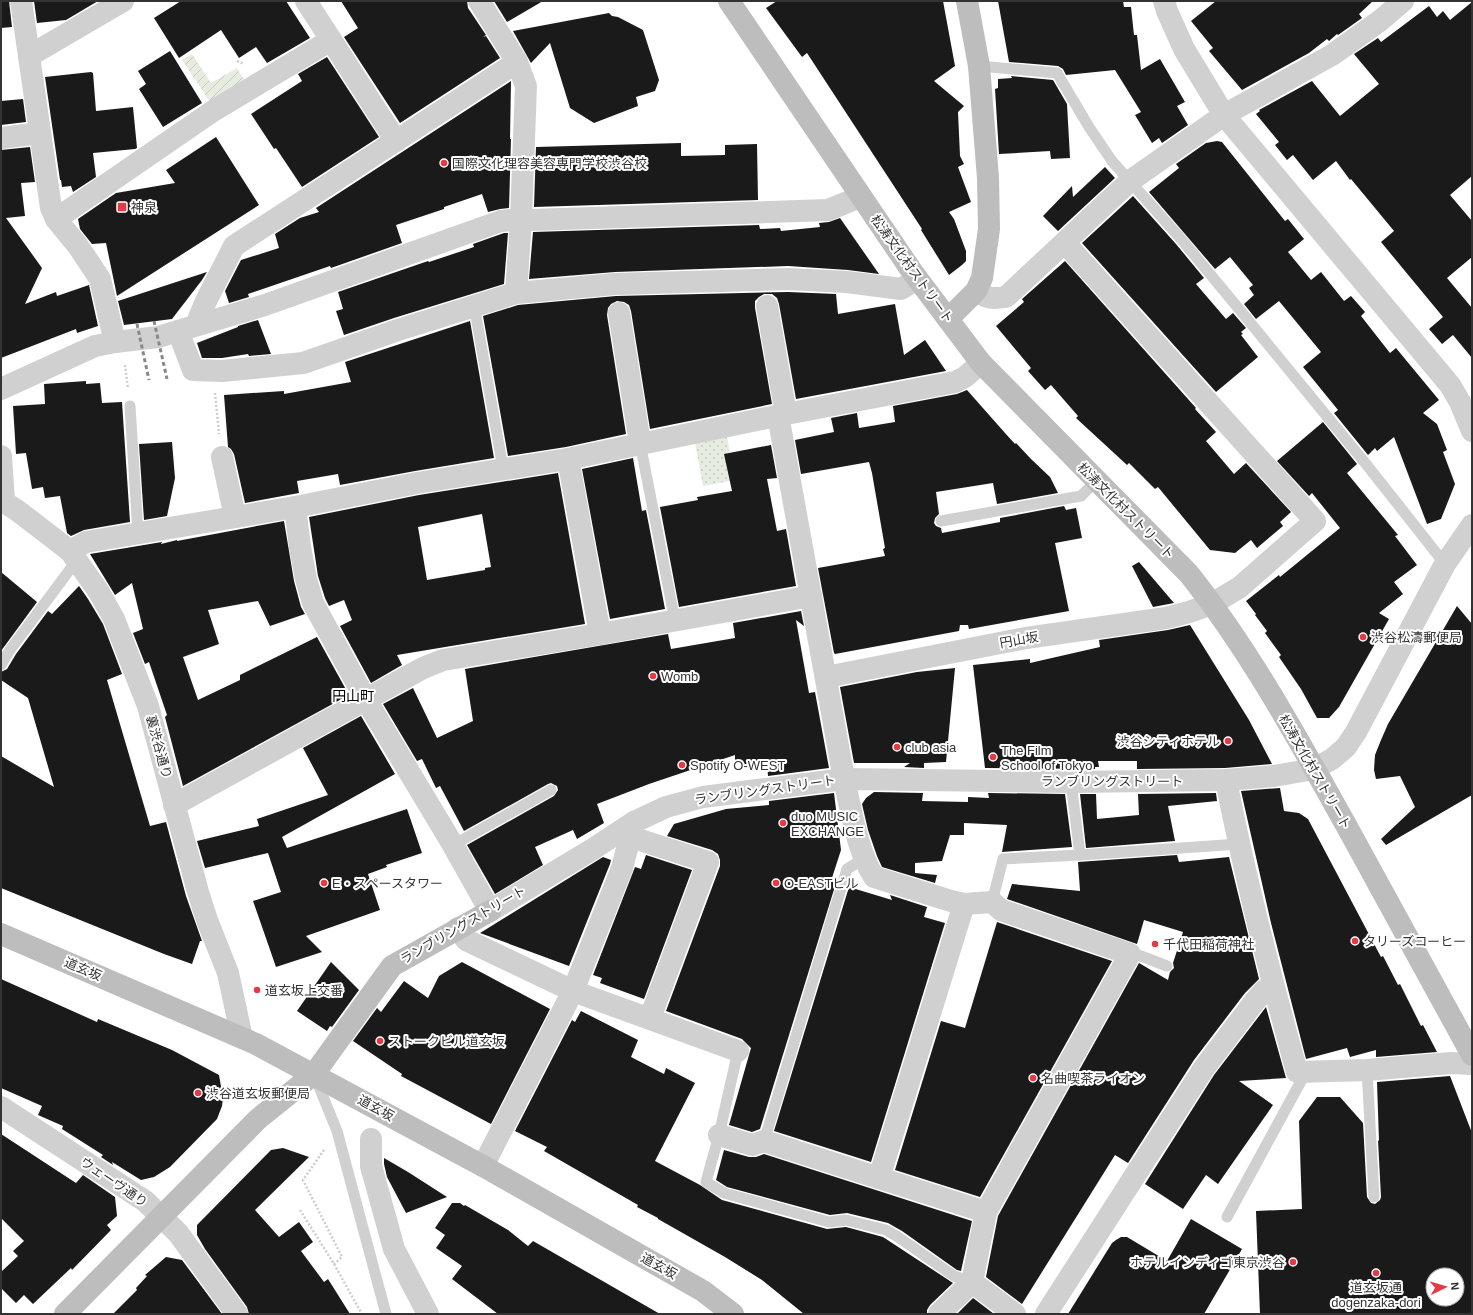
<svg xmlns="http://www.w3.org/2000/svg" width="1473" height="1315" font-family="Helvetica,'Noto Sans JP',sans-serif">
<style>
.grass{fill:url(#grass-dots)}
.garden{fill:url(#garden-furrows)}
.building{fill:#1a1a1a;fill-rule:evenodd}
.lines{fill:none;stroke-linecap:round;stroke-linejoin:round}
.path{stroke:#cdcdcd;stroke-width:2.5;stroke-dasharray:2 2;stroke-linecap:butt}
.lane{stroke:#d0d0d0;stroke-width:11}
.street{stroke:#d0d0d0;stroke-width:22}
.secondary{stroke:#bdbdbd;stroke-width:22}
.rail{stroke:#888;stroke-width:3;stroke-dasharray:4 3;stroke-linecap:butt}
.poi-dot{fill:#e63946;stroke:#fff;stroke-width:1.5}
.labels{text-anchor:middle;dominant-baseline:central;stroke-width:4;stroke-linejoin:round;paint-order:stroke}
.poi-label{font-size:13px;fill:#333;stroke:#fff;text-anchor:start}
.street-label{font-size:13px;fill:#333;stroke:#fff}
.neighbourhood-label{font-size:14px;fill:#000;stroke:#fff}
</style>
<defs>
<pattern id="grass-dots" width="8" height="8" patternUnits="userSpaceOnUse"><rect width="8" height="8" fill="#e6ecdf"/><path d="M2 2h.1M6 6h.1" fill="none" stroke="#c6cbc0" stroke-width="1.8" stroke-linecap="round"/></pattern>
<pattern id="garden-furrows" width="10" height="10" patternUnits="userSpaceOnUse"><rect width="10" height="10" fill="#e6ecdf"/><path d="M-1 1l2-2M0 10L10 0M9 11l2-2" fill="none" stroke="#c6cbc0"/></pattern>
</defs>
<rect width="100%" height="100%" fill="#fff"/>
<polygon class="grass" points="727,437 735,480 703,486 695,443"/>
<polygon class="garden" points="192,54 211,83 237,68 245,81 210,102 182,60"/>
<g class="building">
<polygon points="1,1 9,1 12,27 1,28"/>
<polygon points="34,1 98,1 66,20 37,23"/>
<polygon points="181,1 286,1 310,38 267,63 256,47 239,58 221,30 179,58 154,18"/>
<polygon points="341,1 467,1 468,8 486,35 483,37 486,36 500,58 400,123 344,37 358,28"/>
<polygon points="494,1 543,1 507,22"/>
<polygon points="777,1 943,1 955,66 934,81 964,106 958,112 960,156 964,164 958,167 971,202 949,212 954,219 966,251 966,261 962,265 949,275 921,230 922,229 807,53 802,57 766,8"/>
<polygon points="998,1 1123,1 1124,7 1131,7 1134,35 1137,35 1141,70 1160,59 1185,102 1177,106 1188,125 1162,143 1159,138 1152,143 1135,115 1141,112 1115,70 1066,75 1063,69 1058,66 1009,62"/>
<polygon points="1216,1 1373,1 1359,14 1362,18 1338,35 1337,34 1329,41 1327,39 1309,53 1242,90 1209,51 1213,48 1191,21"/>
<polygon points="1472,2 1472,176 1450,195 1472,221 1472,257 1447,278 1472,308 1472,358 1453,335 1442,344 1429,329 1443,317 1381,242 1394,231 1351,179 1350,180 1336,161 1313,180 1293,155 1287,160 1275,145 1279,142 1256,114 1260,111 1259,110 1312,81 1340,116 1379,84 1354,54 1378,38 1381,42 1429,6 1437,17 1443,11 1450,20"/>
<polygon points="609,13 612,16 618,17 643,30 659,80 655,91 636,97 638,106 594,123 570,108 550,43 531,63 513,31"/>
<polygon points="170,51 202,103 163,127 139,89 146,84 138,71"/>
<polygon points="327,57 379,137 302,187 276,148 274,149 251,114 302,81 298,74"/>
<polygon points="91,72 93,73 96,111 133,107 137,148 135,149 93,153 96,177 73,192 71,186 62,187 61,180 60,180 45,77"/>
<polygon points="1011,76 1053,80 1067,104 1070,158 1051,159 1050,151 999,154 995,89 998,88 998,79 1012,78"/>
<polygon points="511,81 510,139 511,139 509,208 500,209 488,212 482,194 444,207 444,209 396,225 402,243 331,268 330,266 248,294 249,297 229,303 225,291 241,260 279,248 275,234 300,218 319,212 316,208"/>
<polygon points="23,99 26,122 1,125 1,101"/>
<polygon points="216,137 259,205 117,296 106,243 92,244 80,229 78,219 116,193 175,183 166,170"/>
<polygon points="1217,141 1222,142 1285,221 1288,219 1304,239 1288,252 1311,280 1321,272 1344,301 1351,296 1365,312 1361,316 1390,353 1396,348 1439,400 1423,413 1437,424 1447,450 1443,452 1455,484 1441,519 1427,524 1394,437 1377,451 1375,448 1368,455 1334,413 1338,410 1303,367 1321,352 1279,301 1256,319 1244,304 1254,295 1249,288 1253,285 1230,257 1215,269 1149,192 1179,168 1176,164 1206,143"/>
<polygon points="681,143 681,156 725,155 725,145 757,144 758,200 534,207 536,147"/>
<polygon points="30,147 35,182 21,183 25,216 6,218 42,268 25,304 56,292 57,296 89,285 98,326 77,333 76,329 1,358 1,150"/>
<polygon points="1105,167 1115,178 1058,231 1043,216 1072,186 1073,197"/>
<polygon points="1133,196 1176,244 1204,278 1196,284 1226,319 1233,313 1246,328 1241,332 1243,334 1241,335 1258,357 1216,392 1082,243"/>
<polygon points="840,218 879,274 848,270 788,266 615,272 529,279 533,232 759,225 760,229 780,228 781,231 820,227 819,223 829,222"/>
<polygon points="504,233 508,233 504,284 394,318 344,335 336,311 343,309 338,292 428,261 429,262 474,247 473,244"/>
<polygon points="1065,261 1196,408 1195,409 1216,432 1206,441 1234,474 1246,463 1291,512 1280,522 1283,526 1257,548 1251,540 1235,553 1210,550 1158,487 1155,489 1129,463 1127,465 1076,418 1078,416 1051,385 1045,390 1028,371 1031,368 996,326 1024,302 1022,299"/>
<polygon points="207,272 202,280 172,319 124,325 118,301"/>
<polygon points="788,292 836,294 838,314 895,304 904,355 925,340 946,371 796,399 779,304 777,298 772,294 764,294 759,297 755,301 755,308 772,404 650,429 631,311 629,305 624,302 617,301 611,304 608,308 607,315 626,434 566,447 508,456 483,316 518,305 616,296"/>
<polygon points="258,320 271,354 249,356 248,354 222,358 202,358 197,343 238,327 238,326"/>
<polygon points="470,321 494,458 415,471 340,485 338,474 297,481 299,493 245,503 234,454 231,449 228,447 224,395 284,391 284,394 351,382 345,362"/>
<polygon points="86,381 86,384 100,383 102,403 122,402 130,522 84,530 71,536 67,533 60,496 45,498 43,487 32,489 26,453 16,454 13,406 45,404 44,384"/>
<polygon points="967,390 1005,433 1015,444 1016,443 1031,459 1050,477 1058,493 997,504 993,483 936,492 939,514 935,518 934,523 936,526 941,528 942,533 1000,522 1000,518 1064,506 1066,510 1076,508 1082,538 1055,543 1069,611 969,629 968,625 960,625 959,631 835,654 834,653 818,568 885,556 883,549 885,548 872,473 869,462 801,474 795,440 834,432 831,418 857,413 859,428 895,422 893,406 957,394"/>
<polygon points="1323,422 1357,464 1347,473 1398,535 1395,536 1417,565 1394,582 1403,594 1379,613 1389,619 1339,707 1329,718 1317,718 1301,689 1279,657 1281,655 1265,633 1267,631 1255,615 1256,614 1246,601 1279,575 1280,577 1340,528 1312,493 1309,496 1277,461"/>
<polygon points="172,442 175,478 167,516 144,520 139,444"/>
<polygon points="771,445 777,478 767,479 777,531 786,529 796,586 679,607 660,507 698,500 697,497 732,491 724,454"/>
<polygon points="633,458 642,511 646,510 665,609 610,619 582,469"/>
<path d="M 558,473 L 585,624 L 397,655 L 402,665 L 371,683 L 340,626 L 352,620 L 344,600 L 329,606 L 325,598 L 318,576 L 309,517 L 419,495 ZM 482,514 L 491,567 L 485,568 L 485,570 L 427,580 L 418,527 Z"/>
<polygon points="284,521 294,581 301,607 305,614 270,626 258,601 208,610 219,644 183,657 198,700 240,680 240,675 317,637 349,695 183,786 165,717 167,715 149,662 145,664 133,633 143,629 132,583 115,595 90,554 162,542 161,544 177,540 177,541"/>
<polygon points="1139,562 1174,603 1153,607 1132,566"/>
<polygon points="1,572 37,602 1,651"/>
<polygon points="79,586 88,599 103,624 122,674 107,680 150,826 166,822 186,896 202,941 200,941 192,964 164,954 1,888 1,756 54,787 28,698 1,680 1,672 7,669 16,654 48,611 52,614"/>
<polygon points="1457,606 1472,624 1472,795 1386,845 1381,839 1415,807 1400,776 1376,779 1374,770 1375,755 1381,740 1388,724"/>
<polygon points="801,611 804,626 796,620 809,693 815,692 829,768 768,776 767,764 735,764 735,755 649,784 597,804 604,823 577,839 573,830 535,847 543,865 495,894 467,845 554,796 558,790 557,786 551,783 548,784 464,831 440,786 436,788 422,759 417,761 383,704 413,688 437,738 473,721 465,669 668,634 671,649 735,638 733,623"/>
<polygon points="1190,625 1249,720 1272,764 1225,768 1137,769 1137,761 1098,761 1099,767 1095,767 1095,769 985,768 973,665 1030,659 1030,663 1100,647 1099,640 1168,630"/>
<polygon points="955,668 946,762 924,763 924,768 904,767 910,763 854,763 840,687 917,672"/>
<polygon points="361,716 395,774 282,837 287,848 407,809 422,853 386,865 387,867 368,874 380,910 306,936 322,952 276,967 253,901 281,892 268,853 205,868 197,841 259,826 257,819 328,795 303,748"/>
<polygon points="1280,788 1284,811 1299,813 1308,819 1381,957 1383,956 1398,985 1400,984 1421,1026 1423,1025 1437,1052 1376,1057 1376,1050 1350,1057 1347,1048 1306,1059 1271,923 1241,791"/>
<polygon points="874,792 923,793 922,801 968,802 968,797 989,798 988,793 1065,794 1072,847 1002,852 1007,825 964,823 964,835 950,835 942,861 915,863 915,873 937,875 935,883 882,867 877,856 868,830 862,804 866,798"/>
<polygon points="834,793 841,850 831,881 836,883 760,1129 752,1132 729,1125 751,1048 742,1039 666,1011 720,866 720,860 718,854 712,850 667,836 674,824 726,809 769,805 769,801"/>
<polygon points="1216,793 1217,801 1168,806 1175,841 1086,848 1080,794 1096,794 1097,819 1139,815 1138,794"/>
<polygon points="646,855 692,870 644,999 600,983 602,978 593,975 635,867 641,869"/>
<polygon points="1177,855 1179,862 1229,857 1259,979 1245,993 1194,1060 1128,1163 1115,1155 1022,1304 986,1277 998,1216 1139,963 1168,980 1170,972 1174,968 1173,963 1183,932 1144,920 1137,944 1007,899 1012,884 1080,891 1078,862"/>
<polygon points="603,857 611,860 610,864 569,966 480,933"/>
<polygon points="849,887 892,900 890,895 927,907 924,917 945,923 871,1162 774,1131"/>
<polygon points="997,922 1112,961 980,1197 895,1170 941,1021 965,1028"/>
<polygon points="331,962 359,990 332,1027 330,1026 327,1031 297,1011"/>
<polygon points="462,962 550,1009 491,1124 401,1076 402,1074 353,1041 377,1008 381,1012 404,981 428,998 439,976"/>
<polygon points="1,979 97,1022 98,1019 172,1050 219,1075 223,1098 222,1106 217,1119 170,1167 154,1177 141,1180 112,1162 113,1165 101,1157 103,1155 62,1129 63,1126 38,1115 42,1106 1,1088"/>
<polygon points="1266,1007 1286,1078 1239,1081 1273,1105 1218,1184 1206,1175 1183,1209 1145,1184 1214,1075"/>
<polygon points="581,1011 638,1040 631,1057 664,1074 666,1068 695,1083 655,1161 700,1185 722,1200 827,1229 846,1227 883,1237 953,1283 930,1305 927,1310 927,1314 804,1314 762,1280 725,1257 658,1219 658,1218 637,1207 638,1205 544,1151 547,1147 515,1131 572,1020 575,1022"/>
<path d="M 1450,1076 L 1472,1133 L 1472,1314 L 1260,1314 L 1256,1211 L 1302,1209 L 1299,1121 L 1317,1097 L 1340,1097 L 1363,1123 L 1367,1197 L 1371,1203 L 1375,1204 L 1380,1200 L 1381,1197 L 1378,1140 L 1379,1141 L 1377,1082 ZM 1433,1275 L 1457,1275 L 1457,1299 L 1433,1299 Z"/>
<polygon points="1,1134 76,1183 83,1175 115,1197 117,1216 107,1225 111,1230 72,1270 71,1268 33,1304 24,1295 16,1303 1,1288 1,1272 18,1256 13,1251 24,1241 1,1218"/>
<polygon points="283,1148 309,1157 255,1210 279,1237 299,1222 313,1242 301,1251 324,1282 328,1279 350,1314 249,1314 247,1307 205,1249 197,1235 197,1225 271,1150"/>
<polygon points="724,1150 749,1157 756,1157 764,1154 972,1221 961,1271 957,1270 902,1231 888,1223 847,1213 830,1215 727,1187 716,1180"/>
<polygon points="384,1158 408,1172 447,1197 406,1213 387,1177 384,1164"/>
<polygon points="452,1203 460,1203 464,1206 465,1205 508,1230 528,1246 533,1241 660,1314 498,1314 452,1279 462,1266 436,1248 445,1235 435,1228"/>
<polygon points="1191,1219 1242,1249 1204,1314 1068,1314 1112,1243 1116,1240 1121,1237 1127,1237 1167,1261"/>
<polygon points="166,1257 182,1260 222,1314 113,1314 137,1290 136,1288 147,1276 145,1275"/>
<polygon points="973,1298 994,1314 957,1314"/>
</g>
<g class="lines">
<g class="path">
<polyline points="237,61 244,64"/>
<polyline points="125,365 128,389"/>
<polyline points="215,393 219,434"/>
<polyline points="324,1150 303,1180 342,1257 334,1264"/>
<polyline points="300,1210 334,1264 362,1314"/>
</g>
<g class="lane">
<polyline points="979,66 1057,73 1089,127 1112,161 1181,239 1239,309 1366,464 1445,564"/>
<polyline points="474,305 503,468"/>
<polyline points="130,406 138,533"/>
<polyline points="640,443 675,621"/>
<polyline points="941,521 1081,496 1096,481"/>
<polyline points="1,665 10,650 77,560"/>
<polyline points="1071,782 1080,855 1239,844"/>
<polyline points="453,845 551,790"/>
<polyline points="992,902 1003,859 1080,855"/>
<polyline points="1130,954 1141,956 1167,966"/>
<polyline points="738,1051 719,1135 706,1182 724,1193 829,1222 846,1220 886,1230 898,1237 954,1276 972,1282"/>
<polyline points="1367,1070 1374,1197"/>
<polyline points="315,1077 337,1131 386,1314"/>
<polyline points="764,1141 847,869 865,858"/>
<polyline points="1227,1217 1306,1072"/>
</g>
<g class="street">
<polyline points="21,1 51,208 56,219 78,246 100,279 115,342"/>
<polyline points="306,1 396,141"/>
<polyline points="479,1 517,62 526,86 521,219 516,293"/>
<polyline points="1164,1 1167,11 1184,49 1224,115 1450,385 1460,402 1472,431"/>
<polyline points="29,56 123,1"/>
<polyline points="1,138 40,133"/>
<polyline points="56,219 213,111 331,40"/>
<path d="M 976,291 C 988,299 993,299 1006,297 L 1130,181 L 1224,115 L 1332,55 L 1381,20 L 1403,1"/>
<polyline points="767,306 786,414"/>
<polyline points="619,313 640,443"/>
<polyline points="196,325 206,301 234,246 517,62"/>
<polyline points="178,331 193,370 222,371 303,363 398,330 516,293 615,284 788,279 847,282 901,289 917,279"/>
<polyline points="1,389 95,346 115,342 158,337 265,305 501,221 521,219 531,220 828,210 860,197"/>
<path d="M 778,415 L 844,779 C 851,809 857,851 874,877 L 951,901 L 964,904 L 992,902 L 1001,910 L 1130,954 L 986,1212 L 879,1178 L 964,904"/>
<polyline points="1,456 4,501"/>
<polyline points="222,457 235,517"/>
<polyline points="568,459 600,634"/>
<polyline points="1,500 18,511 70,551 99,592 114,619 148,706 198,892 207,920 228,973 242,1038"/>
<polyline points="295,507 300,547 306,579 313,603 366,700 453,845 490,911 593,849 634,822 666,807 703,797 844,779 1071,782 1226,780 1274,776 1314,769 1332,759 1346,747 1356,732 1445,564 1472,525"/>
<polyline points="70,551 86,542 295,507 417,483 568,459 786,414 955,382 965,377 981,363"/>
<polyline points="826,677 1026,638 1166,618 1189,612 1212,604 1240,587 1315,521 1065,243"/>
<path d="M 1226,780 C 1245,878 1270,975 1297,1072 L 1367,1070 L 1451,1063 L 1472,1064"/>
<polyline points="174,805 423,668 443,660 600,634 811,596"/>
<polyline points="631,837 708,862 650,1018"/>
<polyline points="458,928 466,940 573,991 738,1051"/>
<polyline points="1,1107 145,1201 178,1233 237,1314"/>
<polyline points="719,1135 752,1145 764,1141 879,1178"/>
<polyline points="371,1139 371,1166 394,1249 428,1314"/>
<polyline points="483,1166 573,991 622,868 634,822"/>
<polyline points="972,1282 1015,1314"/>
<polyline points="939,1314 972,1282 986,1212"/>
<polyline points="1046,1314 1204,1068 1255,1001 1265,990 1273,986"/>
</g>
<g class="secondary">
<path d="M 729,1 L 911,270 L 981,363 L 1189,574 C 1250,651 1298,739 1346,825 C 1388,902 1430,979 1472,1055"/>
<polyline points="948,319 976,291 982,278 989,229 988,178 979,66 967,1"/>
<polyline points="1,934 256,1044 483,1166 703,1291 733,1314"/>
<polyline points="65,1314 258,1119 314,1074 392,966 490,911"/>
</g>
<g class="rail">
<polyline points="154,321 167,379"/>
<polyline points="137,324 149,380"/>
</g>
</g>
<g class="poi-dot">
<circle cx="444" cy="163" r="4"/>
<rect x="117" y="202" width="10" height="10" rx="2"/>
<circle cx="1363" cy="637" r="4"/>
<circle cx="653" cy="676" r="4"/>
<circle cx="1228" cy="741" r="4"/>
<circle cx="897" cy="747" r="4"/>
<circle cx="993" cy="757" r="4"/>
<circle cx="682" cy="765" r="4"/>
<circle cx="783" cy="823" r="4"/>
<circle cx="324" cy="883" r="4"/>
<circle cx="776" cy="883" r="4"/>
<circle cx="1355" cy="941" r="4"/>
<circle cx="1155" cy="944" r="4"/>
<circle cx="257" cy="990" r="4"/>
<circle cx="380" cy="1041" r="4"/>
<circle cx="1033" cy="1078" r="4"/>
<circle cx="198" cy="1093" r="4"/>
<circle cx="1293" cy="1262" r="4"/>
<circle cx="1376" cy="1273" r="4"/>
</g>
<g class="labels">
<g class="poi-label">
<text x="452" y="163">国際文化理容美容専門学校渋谷校</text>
<text x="131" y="207">神泉</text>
<text x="1371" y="637">渋谷松濤郵便局</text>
<text x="661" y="676">Womb</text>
<text x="1220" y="741" text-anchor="end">渋谷シティホテル</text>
<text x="905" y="747">club asia</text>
<text x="1001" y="750">The Film<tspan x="1001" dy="15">School of Tokyo</tspan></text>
<text x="690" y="765">Spotify O-WEST</text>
<text x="791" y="816">duo MUSIC<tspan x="791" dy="15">EXCHANGE</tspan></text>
<text x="332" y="883">E・スペースタワー</text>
<text x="784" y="883">O-EASTビル</text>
<text x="1363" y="941">タリーズコーヒー</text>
<text x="1163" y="944">千代田稲荷神社</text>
<text x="265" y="990">道玄坂上交番</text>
<text x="388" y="1041">ストークビル道玄坂</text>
<text x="1041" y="1078">名曲喫茶ライオン</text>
<text x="206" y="1093">渋谷道玄坂郵便局</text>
<text x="1285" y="1262" text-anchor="end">ホテルインディゴ東京渋谷</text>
<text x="1376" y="1287" text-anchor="middle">道玄坂通<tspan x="1376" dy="15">dogenzaka-dori</tspan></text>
</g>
<g class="street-label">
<text transform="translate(912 269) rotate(54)">松涛文化村ストリート</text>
<text transform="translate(1126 511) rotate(45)">松涛文化村ストリート</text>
<text transform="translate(1019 640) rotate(-10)">円山坂</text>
<text transform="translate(159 747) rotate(75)">裏渋谷通り</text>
<text transform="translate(1315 772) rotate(60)">松涛文化村ストリート</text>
<text x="1112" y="781">ランブリングストリート</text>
<text transform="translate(765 790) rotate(-8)">ランブリングストリート</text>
<text transform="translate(463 925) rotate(-30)">ランブリングストリート</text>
<text transform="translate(83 969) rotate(23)">道玄坂</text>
<text transform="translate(376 1108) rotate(29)">道玄坂</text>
<text transform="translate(114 1182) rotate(34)">ウェーヴ通り</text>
<text transform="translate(659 1266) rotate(29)">道玄坂</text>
</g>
<g class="neighbourhood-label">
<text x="353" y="696">円山町</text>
</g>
</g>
<rect width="1473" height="1315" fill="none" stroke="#333333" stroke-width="4"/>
<g transform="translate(1445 1287) rotate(85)"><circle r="19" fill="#ffffff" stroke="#adadad"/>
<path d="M0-3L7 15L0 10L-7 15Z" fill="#e63946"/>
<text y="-6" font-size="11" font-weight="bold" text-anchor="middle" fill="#333333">N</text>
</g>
</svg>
